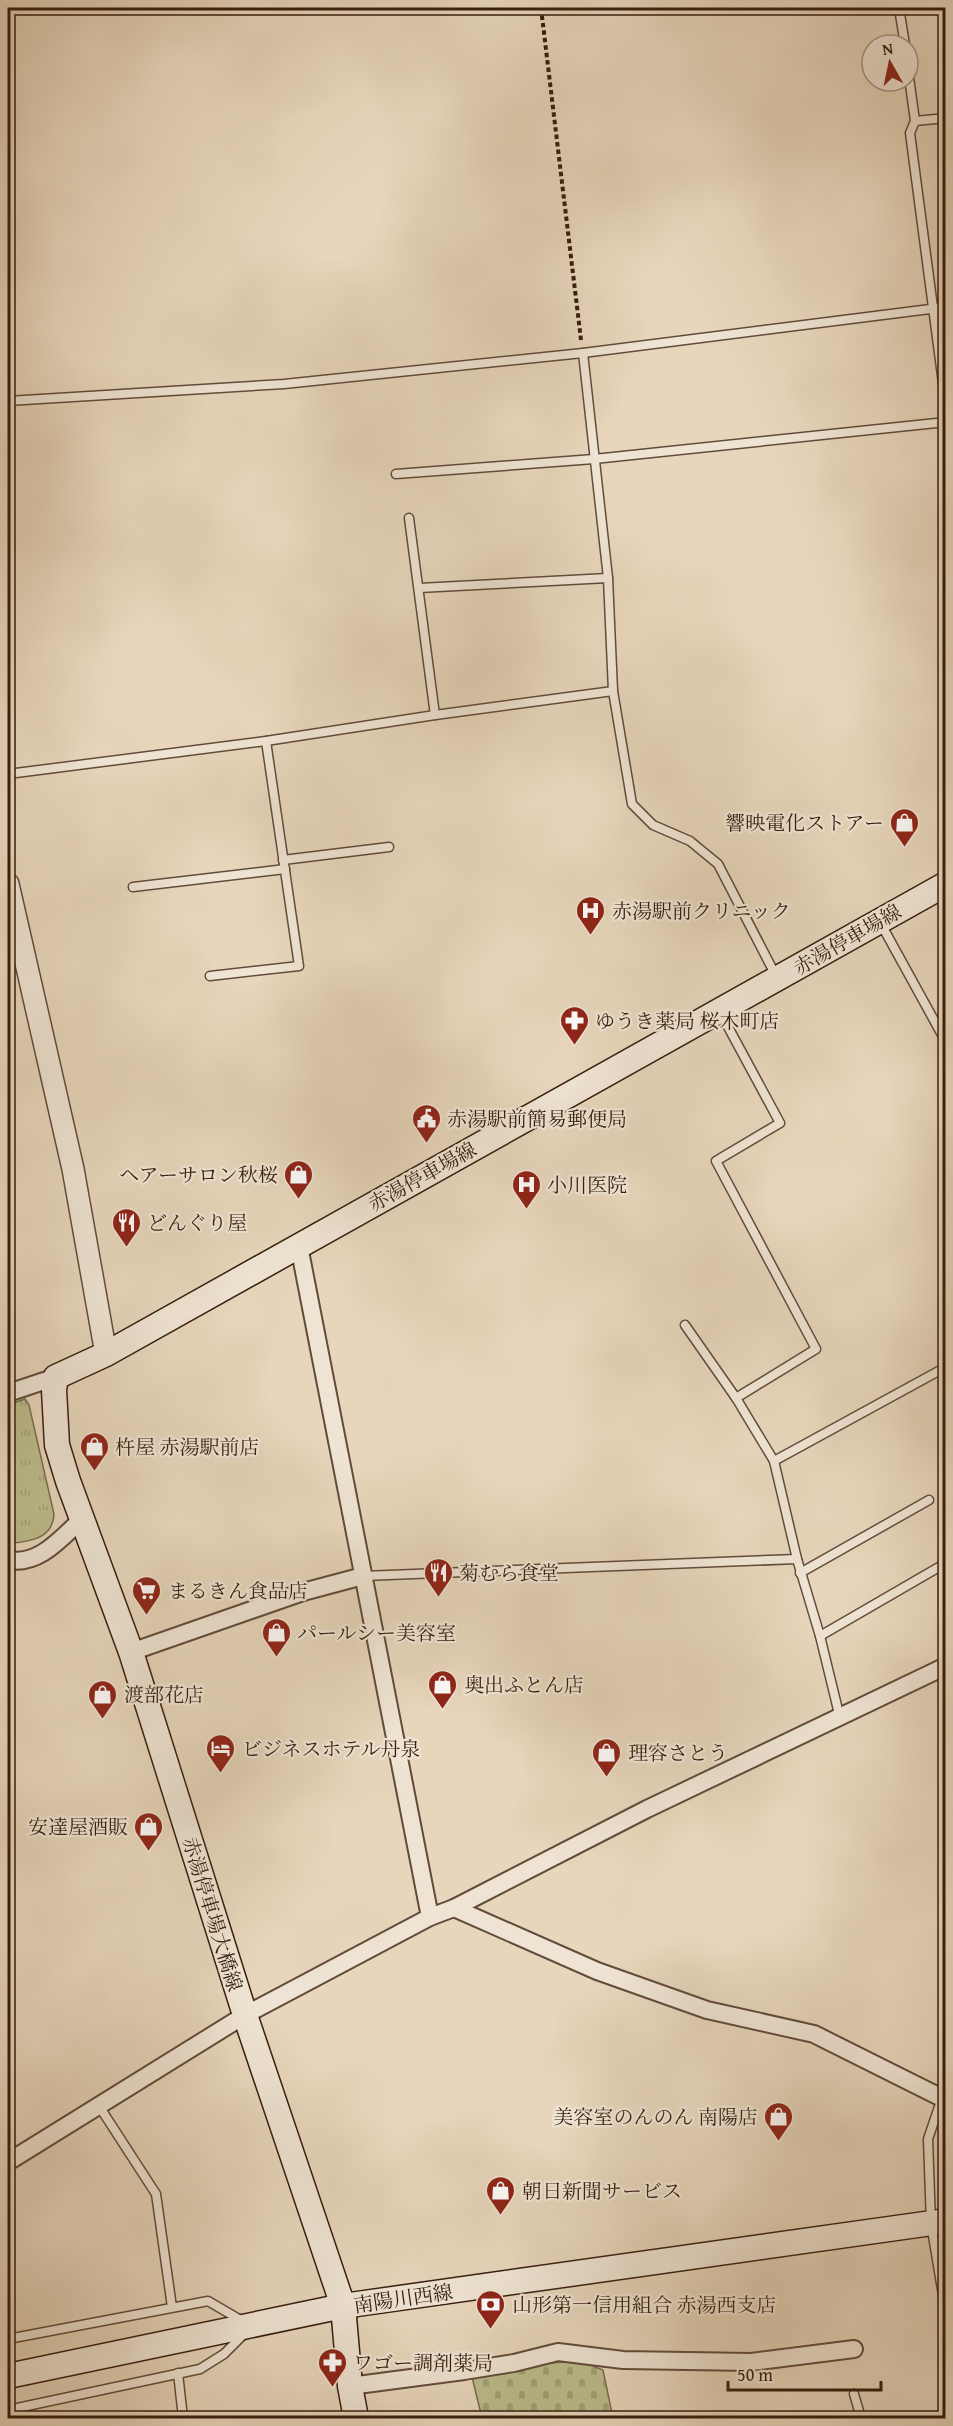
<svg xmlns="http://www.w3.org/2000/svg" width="953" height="2426" font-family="'Gentium Book Plus','Noto Serif JP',serif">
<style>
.grass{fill:url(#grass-tufts);stroke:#796c4d;stroke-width:1.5}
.cemetery{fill:url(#cemetery-stones);stroke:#796c4d;stroke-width:1.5}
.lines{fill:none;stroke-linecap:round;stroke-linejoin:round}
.service-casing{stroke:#624b3a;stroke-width:11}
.minor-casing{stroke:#624b3a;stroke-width:20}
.tertiary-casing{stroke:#624b3a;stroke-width:24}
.secondary-casing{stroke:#361d0e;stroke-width:27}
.path{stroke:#361d0e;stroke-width:4;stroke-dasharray:4.5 3;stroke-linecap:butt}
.service{stroke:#efe4d3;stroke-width:8}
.minor{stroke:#efe4d3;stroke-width:16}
.tertiary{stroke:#efe4d3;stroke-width:21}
.secondary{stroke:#efe4d3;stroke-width:24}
.labels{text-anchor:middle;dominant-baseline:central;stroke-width:4.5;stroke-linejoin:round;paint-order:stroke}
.poi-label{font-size:20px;fill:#361d0e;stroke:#efe4d3;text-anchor:start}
.street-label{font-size:20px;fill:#361d0e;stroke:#efe4d3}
</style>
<defs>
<pattern id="grass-tufts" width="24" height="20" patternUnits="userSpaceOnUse" patternTransform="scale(1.5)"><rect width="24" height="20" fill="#bcbc8c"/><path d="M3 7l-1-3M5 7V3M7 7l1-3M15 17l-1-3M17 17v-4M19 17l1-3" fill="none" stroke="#a2a178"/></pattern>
<pattern id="cemetery-stones" width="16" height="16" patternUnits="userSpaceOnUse" patternTransform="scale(1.5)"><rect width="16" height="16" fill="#bcbc8c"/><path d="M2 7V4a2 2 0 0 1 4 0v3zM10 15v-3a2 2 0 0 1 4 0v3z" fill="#a2a178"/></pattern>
</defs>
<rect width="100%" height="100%" fill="#e7d6bc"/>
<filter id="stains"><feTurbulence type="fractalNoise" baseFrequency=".00333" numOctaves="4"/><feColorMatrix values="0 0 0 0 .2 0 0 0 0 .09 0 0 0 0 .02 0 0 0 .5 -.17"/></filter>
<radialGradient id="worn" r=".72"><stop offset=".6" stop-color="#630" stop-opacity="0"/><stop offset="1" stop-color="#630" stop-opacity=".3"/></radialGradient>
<path class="grass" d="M 25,1399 L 29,1405 L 54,1514 C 53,1540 28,1541 8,1544 L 8,1405 Z"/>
<polygon class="cemetery" points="565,2362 585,2363 603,2370 613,2418 482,2418 472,2377 534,2364"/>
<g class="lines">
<defs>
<g id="service">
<polyline points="899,8 905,45"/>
<polyline points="908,70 915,121 910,133 946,406"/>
<polyline points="915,121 946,118"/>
<polyline points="583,353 608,578 613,691 632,804 653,825 690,841 718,864 776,976"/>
<polyline points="8,401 284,384 583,353 946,307"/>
<polyline points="396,474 594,459 946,422"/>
<polyline points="409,518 435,715"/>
<polyline points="419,588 608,578"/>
<polyline points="8,774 266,741 435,715 613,691"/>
<polyline points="283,860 389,847"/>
<polyline points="133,887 285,869"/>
<polyline points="881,924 946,1042"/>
<polyline points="210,976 299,966 266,741"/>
<polyline points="720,1012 780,1123 716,1161 816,1349 736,1398"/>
<polyline points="685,1325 736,1398 774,1461 797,1559"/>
<polyline points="774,1461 946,1367"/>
<polyline points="800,1573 929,1500"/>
<polyline points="363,1576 797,1559 820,1636 840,1718"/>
<polyline points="820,1636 946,1563"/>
<polyline points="942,2098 928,2139 931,2224 946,2313"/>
<polyline points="99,2106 156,2194 172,2307"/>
<polyline points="8,2339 208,2301 244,2322"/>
<polyline points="178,2373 183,2418"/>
<polyline points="854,2394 861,2418"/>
<polyline points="8,2410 200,2369 224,2354 245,2333"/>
<polyline points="11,2410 12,2418"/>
</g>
<g id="minor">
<polyline points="299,1246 430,1917"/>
<polyline points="8,1393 56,1377"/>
<path d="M 8,1560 C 39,1566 61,1538 82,1519"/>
<polyline points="131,1652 303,1592 363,1576"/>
<polyline points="454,1908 597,1971 707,2010 814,2034 942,2098 946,2098"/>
<polyline points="8,2162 245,2015 430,1917 454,1908 647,1809 946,1666"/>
<polyline points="350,2386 464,2371 514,2363 558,2352 623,2360 751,2362 854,2349"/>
</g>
<polyline id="tertiary" points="8,884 73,1169 106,1354"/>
<g id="secondary">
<polyline points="8,2376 343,2306 946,2221"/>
<polyline points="356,2418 350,2386 343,2306 245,2015 131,1652 68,1481 57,1445 54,1390 56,1377 106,1354 946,884"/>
</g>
</defs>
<use href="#service" class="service-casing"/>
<use href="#minor" class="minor-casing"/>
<use href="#tertiary" class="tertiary-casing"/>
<use href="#secondary" class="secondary-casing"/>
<polyline class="path" points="541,8 581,340"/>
<use href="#service" class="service"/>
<use href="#minor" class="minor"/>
<use href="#tertiary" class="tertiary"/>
<use href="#secondary" class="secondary"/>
</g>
<defs>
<symbol id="shop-pin" viewBox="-11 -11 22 30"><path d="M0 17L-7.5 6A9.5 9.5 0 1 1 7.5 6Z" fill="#8f2418" stroke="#efe4d3"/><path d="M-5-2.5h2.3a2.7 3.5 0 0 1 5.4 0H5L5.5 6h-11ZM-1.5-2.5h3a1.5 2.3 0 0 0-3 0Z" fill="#fff"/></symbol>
<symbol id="hospital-pin" viewBox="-11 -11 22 30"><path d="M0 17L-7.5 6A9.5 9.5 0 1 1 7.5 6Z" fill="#8f2418" stroke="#efe4d3"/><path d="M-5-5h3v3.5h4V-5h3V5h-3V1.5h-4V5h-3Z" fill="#fff"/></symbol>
<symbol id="pharmacy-pin" viewBox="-11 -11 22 30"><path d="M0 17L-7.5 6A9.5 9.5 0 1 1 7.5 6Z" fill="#8f2418" stroke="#efe4d3"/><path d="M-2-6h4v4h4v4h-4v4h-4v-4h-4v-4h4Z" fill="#fff"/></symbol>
<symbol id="civic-pin" viewBox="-11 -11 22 30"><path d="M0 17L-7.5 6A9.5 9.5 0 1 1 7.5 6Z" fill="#8f2418" stroke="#efe4d3"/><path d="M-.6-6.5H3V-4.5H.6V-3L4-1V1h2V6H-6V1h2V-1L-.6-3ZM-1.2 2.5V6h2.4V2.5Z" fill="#fff"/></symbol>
<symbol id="restaurant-pin" viewBox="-11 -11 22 30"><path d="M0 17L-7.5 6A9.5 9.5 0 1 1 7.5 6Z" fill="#8f2418" stroke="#efe4d3"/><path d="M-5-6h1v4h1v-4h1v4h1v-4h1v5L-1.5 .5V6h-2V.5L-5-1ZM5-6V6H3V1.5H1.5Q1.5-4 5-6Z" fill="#fff"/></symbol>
<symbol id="supermarket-pin" viewBox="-11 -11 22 30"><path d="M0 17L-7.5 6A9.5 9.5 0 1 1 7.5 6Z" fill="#8f2418" stroke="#efe4d3"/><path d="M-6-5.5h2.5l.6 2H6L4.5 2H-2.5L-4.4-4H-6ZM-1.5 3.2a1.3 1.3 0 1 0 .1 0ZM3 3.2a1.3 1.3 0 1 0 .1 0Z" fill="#fff"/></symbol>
<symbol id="hotel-pin" viewBox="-11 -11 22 30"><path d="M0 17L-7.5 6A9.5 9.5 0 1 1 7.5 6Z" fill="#8f2418" stroke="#efe4d3"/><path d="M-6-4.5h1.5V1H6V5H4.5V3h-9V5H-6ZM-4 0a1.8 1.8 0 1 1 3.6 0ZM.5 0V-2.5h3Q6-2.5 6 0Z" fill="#fff"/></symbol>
<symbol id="bank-pin" viewBox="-11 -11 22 30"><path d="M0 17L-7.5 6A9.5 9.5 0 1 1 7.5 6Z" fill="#8f2418" stroke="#efe4d3"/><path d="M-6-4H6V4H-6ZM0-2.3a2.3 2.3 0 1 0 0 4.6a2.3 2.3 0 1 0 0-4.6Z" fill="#fff"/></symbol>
</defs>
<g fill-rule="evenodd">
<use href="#shop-pin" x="888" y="806" width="33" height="45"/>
<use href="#hospital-pin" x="574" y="894" width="33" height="45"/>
<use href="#pharmacy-pin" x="558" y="1004" width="33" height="45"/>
<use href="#civic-pin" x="410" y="1102" width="33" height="45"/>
<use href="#shop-pin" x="282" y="1158" width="33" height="45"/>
<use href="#hospital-pin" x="510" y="1168" width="33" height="45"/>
<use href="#restaurant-pin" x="110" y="1206" width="33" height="45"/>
<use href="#shop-pin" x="78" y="1430" width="33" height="45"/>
<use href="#restaurant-pin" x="422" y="1556" width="33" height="45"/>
<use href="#supermarket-pin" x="130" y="1574" width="33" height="45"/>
<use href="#shop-pin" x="260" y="1616" width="33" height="45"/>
<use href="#shop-pin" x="426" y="1668" width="33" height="45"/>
<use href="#shop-pin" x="86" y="1678" width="33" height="45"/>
<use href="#hotel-pin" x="204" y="1732" width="33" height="45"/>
<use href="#shop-pin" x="590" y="1736" width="33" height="45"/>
<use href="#shop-pin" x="132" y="1810" width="33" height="45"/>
<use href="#shop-pin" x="762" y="2100" width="33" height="45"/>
<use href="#shop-pin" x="484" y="2174" width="33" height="45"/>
<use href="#bank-pin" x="474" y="2288" width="33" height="45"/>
<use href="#pharmacy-pin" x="316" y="2346" width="33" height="45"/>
</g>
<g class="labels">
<g class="poi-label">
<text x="884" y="822" text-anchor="end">響映電化ストアー</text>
<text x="612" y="910">赤湯駅前クリニック</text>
<text x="595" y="1020">ゆうき薬局 桜木町店</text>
<text x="447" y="1118">赤湯駅前簡易郵便局</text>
<text x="278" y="1174" text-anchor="end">ヘアーサロン秋桜</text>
<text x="547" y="1184">小川医院</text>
<text x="147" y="1222">どんぐり屋</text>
<text x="115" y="1446">杵屋 赤湯駅前店</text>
<text x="459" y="1572">菊むら食堂</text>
<text x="168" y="1590">まるきん食品店</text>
<text x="297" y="1632">パールシー美容室</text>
<text x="464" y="1684">奥出ふとん店</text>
<text x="124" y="1694">渡部花店</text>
<text x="242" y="1748">ビジネスホテル丹泉</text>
<text x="628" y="1752">理容さとう</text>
<text x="128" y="1826" text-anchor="end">安達屋酒販</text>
<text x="758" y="2116" text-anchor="end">美容室のんのん 南陽店</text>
<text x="522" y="2190">朝日新聞サービス</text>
<text x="512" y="2304">山形第一信用組合 赤湯西支店</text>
<text x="353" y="2362">ワゴー調剤薬局</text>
</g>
<g class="street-label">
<text transform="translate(847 939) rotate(-30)">赤湯停車場線</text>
<text transform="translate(422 1176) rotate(-29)">赤湯停車場線</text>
<text transform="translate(213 1914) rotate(73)">赤湯停車場大橋線</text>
<text transform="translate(403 2298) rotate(-8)">南陽川西線</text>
</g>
</g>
<rect width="953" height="2426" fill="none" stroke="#e7d6bc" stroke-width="30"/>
<rect x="9" y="9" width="935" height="2408" fill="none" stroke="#361d0e" stroke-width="3"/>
<rect x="15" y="15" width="923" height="2396" fill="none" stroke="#361d0e" stroke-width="1.5"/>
<g transform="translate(890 63) rotate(351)"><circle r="28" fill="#efe4d3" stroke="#a59484" stroke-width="1.5"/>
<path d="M0-4.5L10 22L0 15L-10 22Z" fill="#8f2418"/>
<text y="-9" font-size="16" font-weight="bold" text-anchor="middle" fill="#361d0e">N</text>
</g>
<path d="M728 2381v9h153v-9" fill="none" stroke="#361d0e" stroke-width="3"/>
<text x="737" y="2381" font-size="18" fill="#361d0e" stroke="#efe4d3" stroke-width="4.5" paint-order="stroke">50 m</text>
<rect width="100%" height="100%" filter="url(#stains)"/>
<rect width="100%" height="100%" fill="url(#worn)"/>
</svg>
